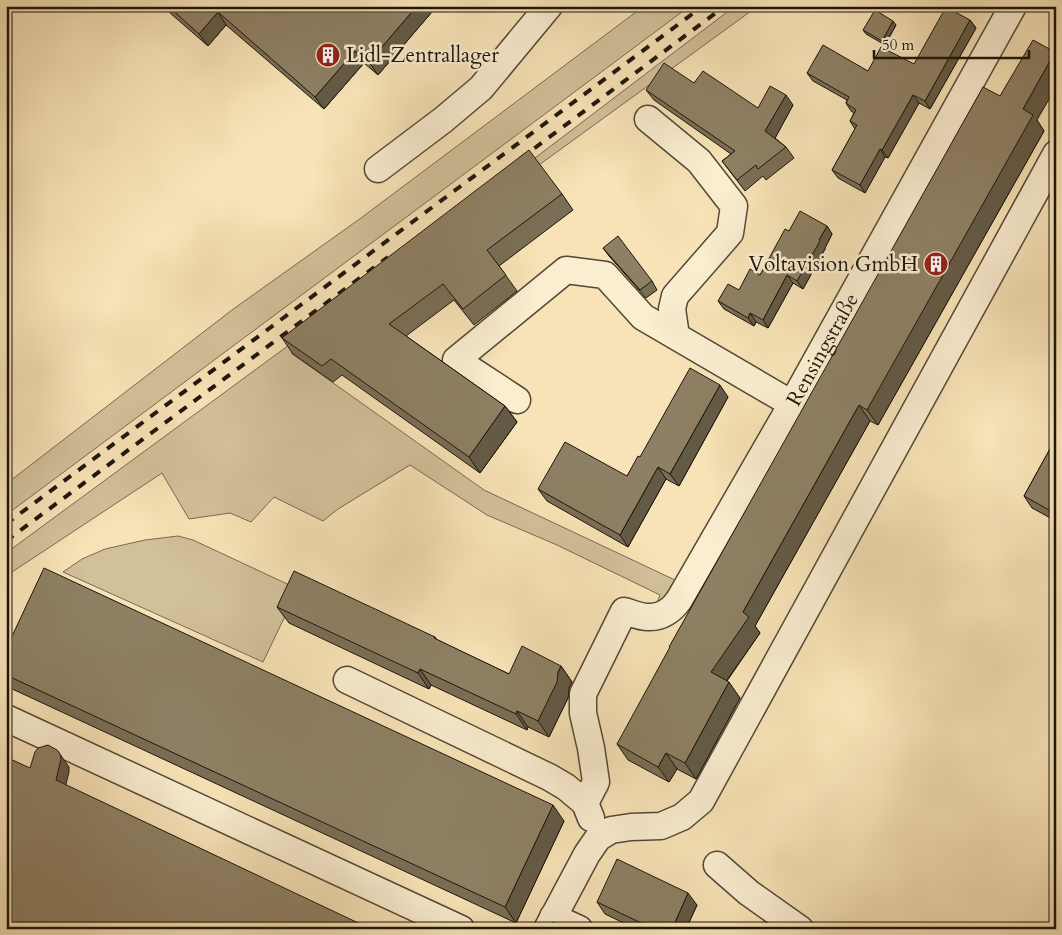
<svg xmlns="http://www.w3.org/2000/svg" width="1062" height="935" font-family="Cardo,serif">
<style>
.green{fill:#d2c09a;stroke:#776a52}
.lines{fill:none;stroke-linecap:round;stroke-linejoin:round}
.minor-casing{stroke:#534836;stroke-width:29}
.minor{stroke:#faedd0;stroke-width:26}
.rail{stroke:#1c150b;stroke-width:4;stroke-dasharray:9 9;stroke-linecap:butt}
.wall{fill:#7a6e56;stroke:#1c150b}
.shaded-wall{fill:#635a46;stroke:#1c150b}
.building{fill:#8e8064;stroke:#1c150b}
.labels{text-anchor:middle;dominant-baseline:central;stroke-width:5;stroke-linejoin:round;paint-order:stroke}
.poi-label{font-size:21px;fill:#1c150b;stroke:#faedd0;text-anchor:start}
.street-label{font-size:21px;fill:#1c150b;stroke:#faedd0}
</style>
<rect width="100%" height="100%" fill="#f7e3b7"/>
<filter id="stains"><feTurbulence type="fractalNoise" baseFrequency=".004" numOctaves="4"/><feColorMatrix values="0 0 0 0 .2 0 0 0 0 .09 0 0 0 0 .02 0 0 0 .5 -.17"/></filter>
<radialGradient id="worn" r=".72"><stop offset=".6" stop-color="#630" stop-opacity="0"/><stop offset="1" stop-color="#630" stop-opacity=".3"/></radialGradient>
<g class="green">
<polygon points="644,6 690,6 6,515 6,484 232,310 361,218"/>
<polygon points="735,6 758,6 499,194 420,256 291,353 484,490 675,580 662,604 655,608 660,595 557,545 487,515 410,465 338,509 323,521 274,497 251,522 230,513 189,519 162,473 6,576 6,553 285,348"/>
<polygon points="178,536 193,540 298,589 263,662 63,572 82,559 105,549 145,540"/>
</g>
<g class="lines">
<defs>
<g id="minor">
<polyline points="648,119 699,161 734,206 730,233 675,296 672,309 676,336"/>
<polyline points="378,169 443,120 481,88 549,6"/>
<polyline points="517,400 456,360 566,270 605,275 643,317 792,404"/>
<polyline points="347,680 549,777 566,787 585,803 591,818"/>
<polyline points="6,718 461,929"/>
<path id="s1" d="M 585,803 L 596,782 L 591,748 L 583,713 L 583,694 L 624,611 C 631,613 640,617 648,617 C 661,618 672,610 679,600 L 792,404 L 1013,6"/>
<polyline points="717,865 749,893 800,929"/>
<polyline points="553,917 579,929"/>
<polyline points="547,929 587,854 598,838 611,830 631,827 661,826 682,817 701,801 1056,154"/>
</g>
</defs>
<use href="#minor" class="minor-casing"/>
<use href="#minor" class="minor"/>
<g class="rail">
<polyline points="520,159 725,6"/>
<polyline points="6,524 703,6"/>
<polyline points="6,541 388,257"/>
</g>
</g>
<g class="wall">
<polygon points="162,6 437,6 378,75 364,63 324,109 226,25 208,46"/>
<polygon points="970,20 976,28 930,109 919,103 888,158 885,157 865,193 838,178 832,170 855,129 850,121 854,113 851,111 846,103 847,100 813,81 807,73 868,71 914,64"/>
<polygon points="896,25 885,45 866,34 863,30"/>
<polygon points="694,83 758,108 793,105 775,138 786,147 794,158 766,180 763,176 745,191 722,161 731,154 654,100 646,90"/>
<polygon points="1037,120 1044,131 878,425 870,421 755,626 760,633 727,681 740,698 696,779 677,769 669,782 628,760 617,744"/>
<polygon points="562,194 573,210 499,266 517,291 474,325 454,300 406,336 505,406 517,422 480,473 342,375 333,382 293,354 282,338"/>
<polygon points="827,226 832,234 825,248 825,249 803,289 793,283 768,328 756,322 754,326 724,309 718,301 739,290 760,275 789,231"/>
<polygon points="603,248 652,281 657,290 646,298 609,256"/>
<polygon points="728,397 679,486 666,479 628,547 547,501 538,489 627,476 640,457"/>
<polygon points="1056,438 1056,521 1032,508 1024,496"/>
<polygon points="277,607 435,637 437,640 509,674 561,666 572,682 569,688 568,698 549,737 528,727 527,730 431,685 429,689 289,623"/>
<polygon points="6,649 564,821 516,923 8,687 6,685"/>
<polygon points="597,902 697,905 686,929 636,929 605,914"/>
</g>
<g class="shaded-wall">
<polygon points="417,6 437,6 378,75 369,62"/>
<polygon points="218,12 226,25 208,46 199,34"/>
<polygon points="970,20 976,28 930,109 925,101"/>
<polygon points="893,21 896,25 885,45 882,41"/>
<polygon points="355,51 364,63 324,109 315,97"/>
<polygon points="1055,52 1056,87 1037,120 1044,131 878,425 867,410 1023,109"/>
<polygon points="786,95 793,105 773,142 765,131"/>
<polygon points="913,95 919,103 888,158 882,150"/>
<polygon points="880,149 885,157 865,193 860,185"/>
<polygon points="827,226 832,234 825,248 825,249 803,289 797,281"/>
<polygon points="787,275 793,283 768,328 763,320"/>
<polygon points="750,313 756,322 754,326 748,318"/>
<polygon points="720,385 728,397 679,486 670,474"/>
<polygon points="859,405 870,421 755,626 760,633 722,687 711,672 743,612"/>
<polygon points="505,406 517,422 480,473 469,457"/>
<polygon points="658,467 666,479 628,547 620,535"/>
<polygon points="561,666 572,682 569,688 568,698 549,737 538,721"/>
<polygon points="420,669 431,685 429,689 418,673"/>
<polygon points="729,682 740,698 696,779 685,763"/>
<polygon points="517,711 528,727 527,730 516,714"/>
<polygon points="57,750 69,767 69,772 64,792 56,780"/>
<polygon points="666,753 677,769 669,782 658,767"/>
<polygon points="553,805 564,821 516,923 505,907"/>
<polygon points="688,893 697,905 686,929 672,929"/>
</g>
<g class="building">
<polygon points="168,6 417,6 369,62 355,51 315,97 218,12 199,34"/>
<polygon points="946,7 970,20 925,101 913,95 882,150 880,149 860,185 832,170 857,125 850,121 856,110 846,103 849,97 807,73 823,45 868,71 881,47 914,64"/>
<polygon points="875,10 893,21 882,41 863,30"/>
<polygon points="1033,40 1055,52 1023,109 1033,115 867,410 859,405 743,612 749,617 711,672 729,682 685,763 666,753 658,767 617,744 670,647 669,647 983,87 1000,96"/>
<polygon points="664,63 694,83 703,71 758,108 770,86 786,95 765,131 786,147 758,169 756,165 737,180 722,161 735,151 646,90"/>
<polygon points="529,150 562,194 487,250 506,275 463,309 443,284 389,324 505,406 469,457 331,359 322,366 282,338"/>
<polygon points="800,211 827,226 819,240 820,241 797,281 787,275 763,320 750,313 748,318 718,301 728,284 739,290 750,269 760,275 785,229 789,231"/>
<polygon points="618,236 652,281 640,290 603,248"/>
<polygon points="690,368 720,385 670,474 658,467 620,535 538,489 565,442 627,476 638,456 640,457"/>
<polygon points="1056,438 1056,514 1024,496"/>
<polygon points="44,568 553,805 505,907 6,675 6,649"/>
<polygon points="294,571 435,637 434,638 509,674 522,646 561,666 558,672 557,682 538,721 517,711 516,714 420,669 418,673 277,607"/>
<polygon points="48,745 57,750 60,754 61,759 56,780 371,929 6,929 6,757 30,768 35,752 38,748"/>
<polygon points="617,859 688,893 672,929 654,929 597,902"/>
<polygon points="553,922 561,927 569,928 575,926 582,929 550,929"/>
</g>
<defs>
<symbol id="building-disc" viewBox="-11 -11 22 22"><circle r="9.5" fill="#8f2418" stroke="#faedd0"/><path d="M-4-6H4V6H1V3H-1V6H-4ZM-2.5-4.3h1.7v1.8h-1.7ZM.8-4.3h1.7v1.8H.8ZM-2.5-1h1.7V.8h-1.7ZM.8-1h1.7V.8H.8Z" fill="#fff"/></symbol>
</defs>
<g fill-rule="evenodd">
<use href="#building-disc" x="314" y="41" width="28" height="28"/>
<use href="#building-disc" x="922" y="250" width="28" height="28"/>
</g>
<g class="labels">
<g class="poi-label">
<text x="346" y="55">Lidl-Zentrallager</text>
<text x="918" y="264" text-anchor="end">Voltavision GmbH</text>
</g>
<g class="street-label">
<text stroke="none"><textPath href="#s1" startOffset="556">Rensingstraße</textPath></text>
</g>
</g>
<rect width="1062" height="935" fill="none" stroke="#f7e3b7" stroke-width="25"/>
<rect x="8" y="8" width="1047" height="920" fill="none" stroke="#1c150b" stroke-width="2.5"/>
<rect x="12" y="12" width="1037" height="910" fill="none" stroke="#1c150b"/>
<path d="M874 50v8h155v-8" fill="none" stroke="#1c150b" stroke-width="2.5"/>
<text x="882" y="50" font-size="15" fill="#1c150b" stroke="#faedd0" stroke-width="4" paint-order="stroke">50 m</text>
<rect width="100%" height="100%" filter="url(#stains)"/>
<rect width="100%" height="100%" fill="url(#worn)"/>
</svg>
